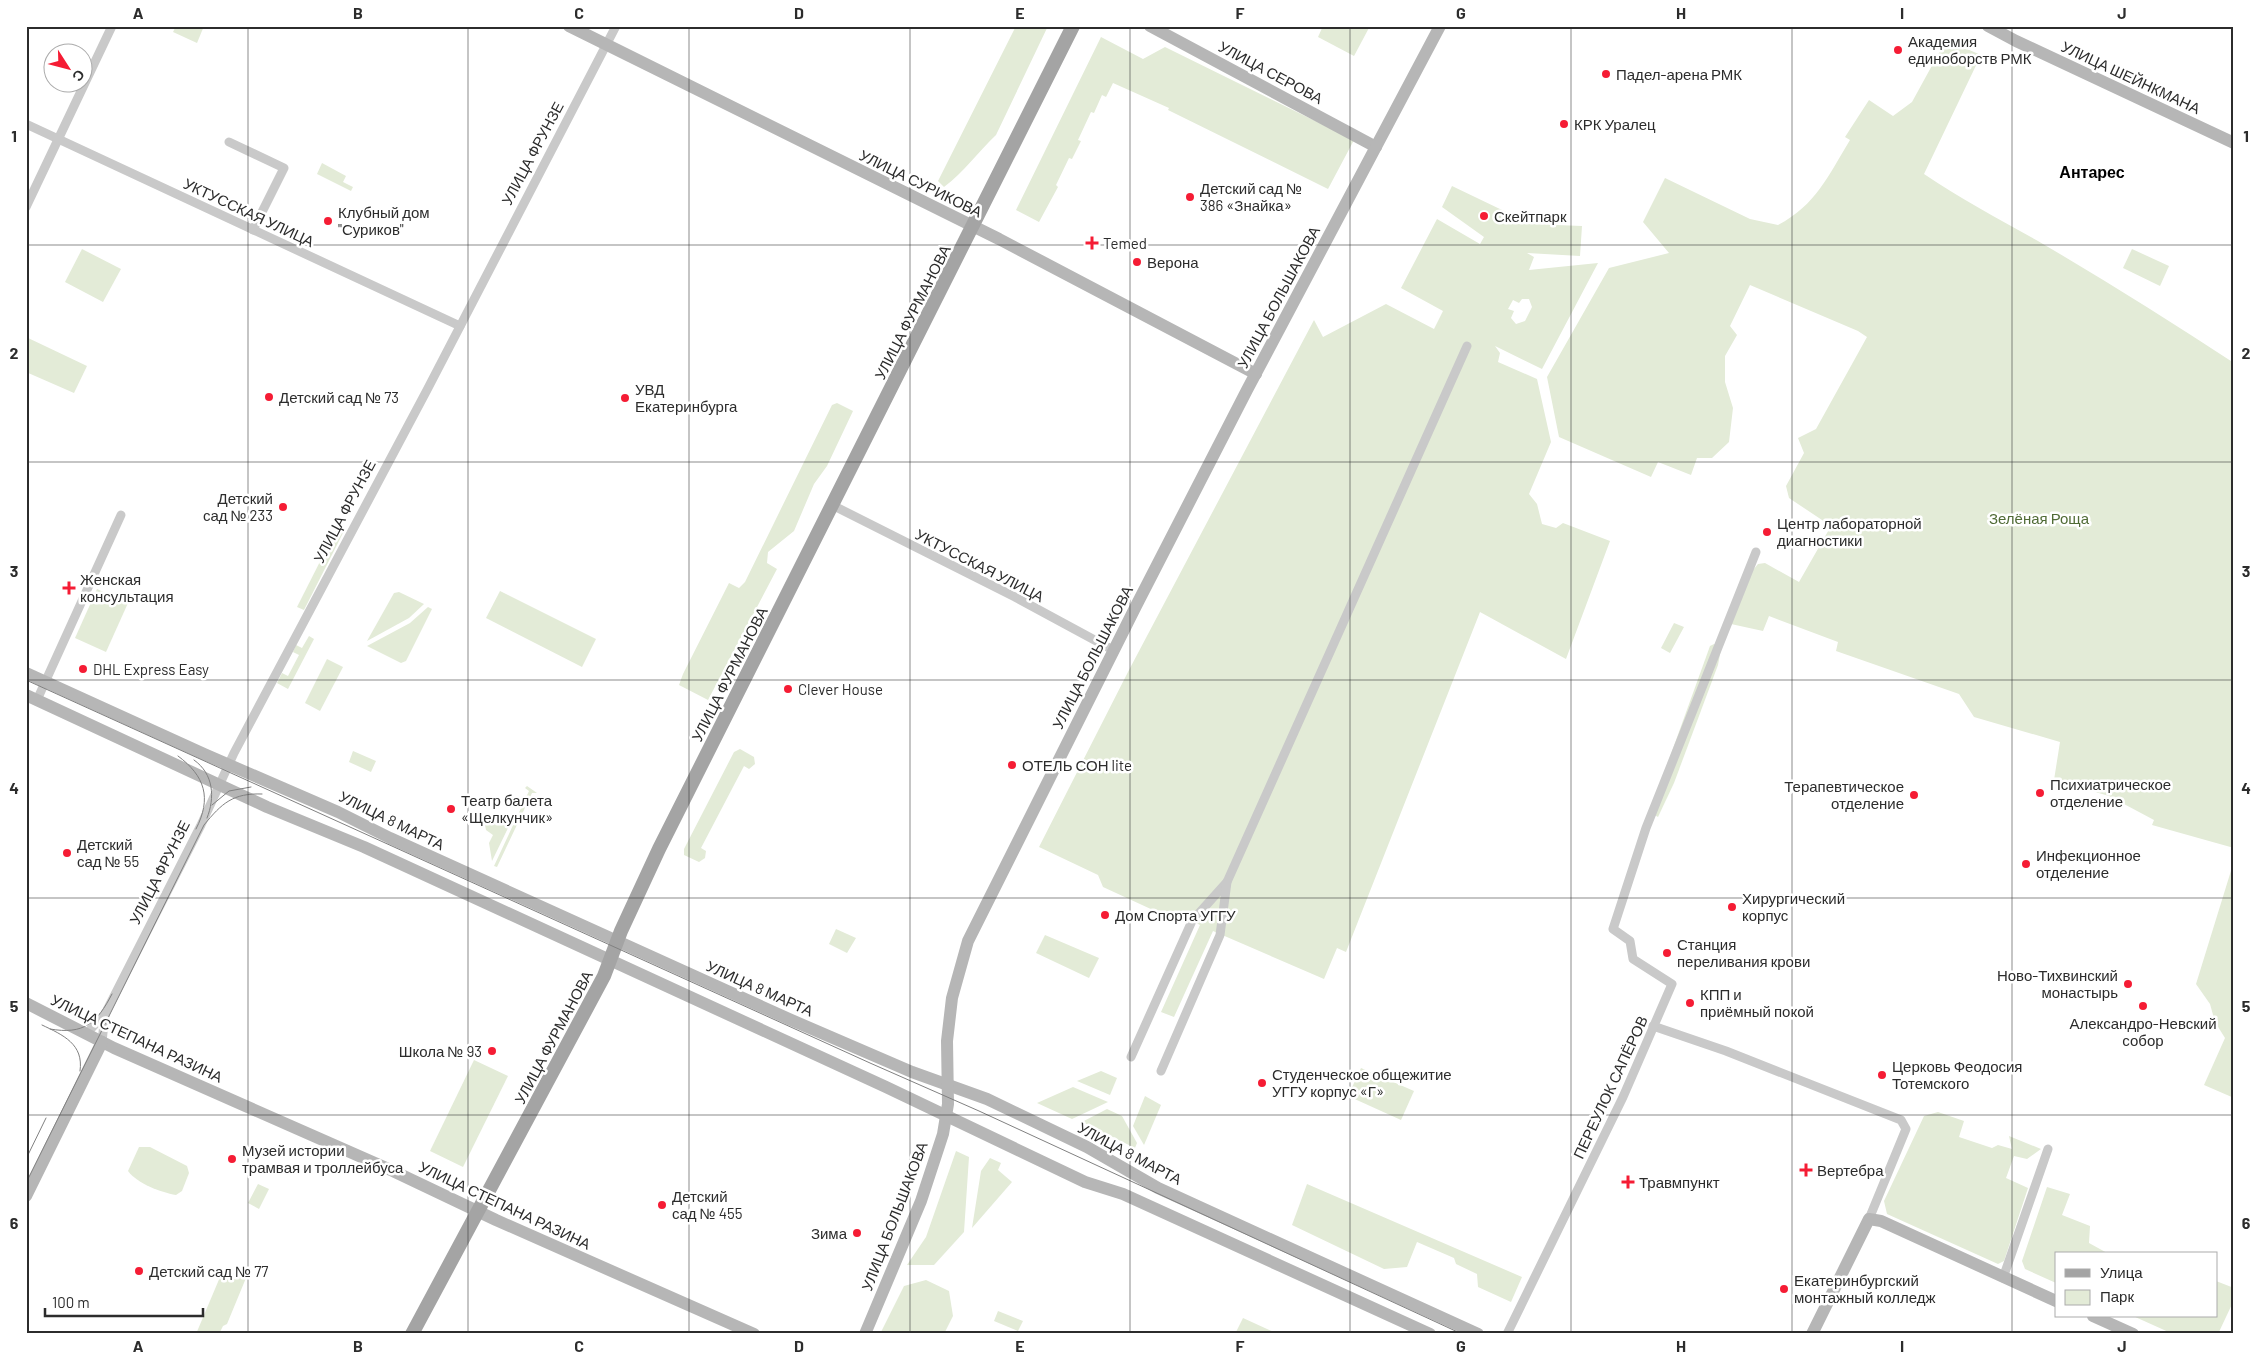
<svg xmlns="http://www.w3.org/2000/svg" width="2260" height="1360" font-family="Barlow,sans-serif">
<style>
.green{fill:#e3ebd7;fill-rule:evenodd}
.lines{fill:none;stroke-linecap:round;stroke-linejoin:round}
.street{stroke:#c9c9c9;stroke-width:9}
.secondary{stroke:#b6b6b6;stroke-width:12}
.primary{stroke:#a4a4a4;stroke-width:14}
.tram{stroke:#818181;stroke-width:1}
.grid{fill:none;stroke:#2c2c2c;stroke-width:1;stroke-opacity:0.55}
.poi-dot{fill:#f51c34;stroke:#fff;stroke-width:2}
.labels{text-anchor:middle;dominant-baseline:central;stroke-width:5;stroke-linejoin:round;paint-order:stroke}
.poi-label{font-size:15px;fill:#2c2c2c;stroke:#fff;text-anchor:start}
.street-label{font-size:15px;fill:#2c2c2c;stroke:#fff}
.park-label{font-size:15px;fill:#506b36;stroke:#fff}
.neighbourhood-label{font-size:16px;font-weight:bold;fill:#000;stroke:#fff}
.neatline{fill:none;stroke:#2c2c2c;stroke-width:2}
.grid-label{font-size:16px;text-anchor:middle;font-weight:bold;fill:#2c2c2c}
</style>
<rect width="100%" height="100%" fill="#fff"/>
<g class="green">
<polygon points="176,26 204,26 197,43 173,32"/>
<path d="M 1016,26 L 1048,26 L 996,135 C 978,152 964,172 944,187 L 938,181 Z"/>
<polygon points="1323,26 1370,26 1354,56 1318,37"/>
<polygon points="1101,37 1143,59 1165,47 1354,140 1328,189 1168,110 1169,108 1113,83 1106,97 1102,95 1094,113 1091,112 1078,140 1081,141 1072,159 1069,158 1056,185 1058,187 1039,222 1016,210"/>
<path d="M 1946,40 L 1981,55 L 1924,174 C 1962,200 2003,221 2043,244 C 2108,282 2171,322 2234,363 L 2234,848 L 2152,825 L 2154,820 L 2109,796 L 2054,780 L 2060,742 L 1974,717 L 1959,694 L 1836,651 L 1838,642 L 1769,616 L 1763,631 L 1731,624 L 1753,570 L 1758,564 L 1765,563 L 1799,582 L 1831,526 L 1789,498 L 1786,486 L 1804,453 L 1798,438 L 1816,429 L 1867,337 L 1858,331 L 1750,285 L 1730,326 L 1737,335 L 1725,356 L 1725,382 L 1733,408 L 1729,442 L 1712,458 L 1697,458 L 1691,475 L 1658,462 L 1651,477 L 1559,437 L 1547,377 L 1609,268 L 1669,253 L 1643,222 L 1665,178 L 1750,219 L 1778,225 C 1816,205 1828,176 1850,140 L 1845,137 L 1869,100 L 1893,116 L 1912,102 Z"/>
<polygon points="322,163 346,176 343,182 353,187 351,191 317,174"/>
<path d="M 1452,186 L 1531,224 L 1582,226 L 1580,256 L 1527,253 L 1534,257 L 1529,270 L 1598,263 L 1542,369 L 1495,346 L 1500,353 L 1498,362 L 1537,379 L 1551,442 L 1529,494 L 1537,504 L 1542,524 L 1556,528 L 1563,523 L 1610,541 L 1566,659 L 1480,612 L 1346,952 L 1337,948 L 1324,979 L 1213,931 L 1174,1017 L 1161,1012 L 1200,925 L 1183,916 L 1179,922 L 1103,887 L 1098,875 L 1039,847 L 1129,670 L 1314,320 L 1323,337 L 1386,304 L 1434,329 L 1443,311 L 1401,288 L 1437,219 L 1480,244 L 1484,237 L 1442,207 ZM 1522,299 L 1529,299 L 1532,307 L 1525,321 L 1516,324 L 1511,318 L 1514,311 L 1508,309 L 1513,300 L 1519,303 Z"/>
<polygon points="82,249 121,269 103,302 65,282"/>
<polygon points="2132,249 2169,266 2160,286 2123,268"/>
<polygon points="26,337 87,366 74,393 26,372"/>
<polygon points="837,403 853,411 827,466 814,484 794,531 768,552 767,563 777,569 708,700 679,685 683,674 729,583 739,588 745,582 832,405"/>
<polygon points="337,528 344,531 304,610 297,607"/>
<polygon points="97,589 128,603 106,652 75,638"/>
<polygon points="500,591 596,639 582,667 486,618"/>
<polygon points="399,592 424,604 409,618 367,641 394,593"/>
<polygon points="428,607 432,609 406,661 401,663 367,646 410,623"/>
<polygon points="1674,623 1684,627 1670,653 1661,648"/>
<polygon points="309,636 314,639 288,689 277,683 282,673 288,676 299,655 293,652 296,645 302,648"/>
<polygon points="1714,644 1721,649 1718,665 1674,783 1658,817 1650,812 1710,646"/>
<polygon points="327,659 343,667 320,711 305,703"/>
<polygon points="740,749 754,757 755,764 749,769 744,766 701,848 706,851 705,858 699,862 684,855 684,849 734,752"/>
<polygon points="353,751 376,761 371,772 349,762"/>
<polygon points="527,786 537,793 532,793 497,867 494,866 529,791 525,788"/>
<polygon points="483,815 509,826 492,861 489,843 493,835 486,830"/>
<polygon points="2234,861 2234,1098 2204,1085 2225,1038 2215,1022 2210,1004 2196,984"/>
<polygon points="836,929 856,938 847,953 829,944"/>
<polygon points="1045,935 1099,958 1089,978 1036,953"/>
<polygon points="474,1060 508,1076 463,1167 430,1151"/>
<polygon points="1361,1068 1414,1091 1401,1120 1348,1096"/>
<polygon points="1101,1071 1117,1078 1110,1095 1077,1081"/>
<polygon points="1073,1087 1108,1102 1072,1119 1037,1103"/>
<polygon points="1145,1096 1161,1105 1144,1145 1133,1126"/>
<polygon points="1107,1109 1122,1116 1137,1143 1135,1148 1082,1122"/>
<polygon points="1938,1112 1964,1121 1959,1137 1992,1148 1998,1145 2012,1149 2009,1136 2041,1149 2027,1159 2014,1156 2006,1178 2028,1188 2004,1261 1998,1264 1887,1214 1884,1201 1924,1116"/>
<path d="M 139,1147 L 150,1147 L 187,1166 L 189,1173 L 182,1191 L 176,1195 C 160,1192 138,1184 128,1171 Z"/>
<polygon points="956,1151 969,1157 964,1232 934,1265 907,1265 926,1237"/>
<polygon points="990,1158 1001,1163 998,1170 1012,1182 972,1228 981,1171"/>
<polygon points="258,1184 269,1189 259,1209 248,1203"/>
<polygon points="1307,1184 1522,1277 1511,1302 1478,1287 1477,1274 1456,1264 1454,1258 1417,1242 1407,1267 1384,1269 1292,1225"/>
<polygon points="2047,1187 2070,1194 2062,1215 2090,1226 2089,1243 2109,1254 2056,1254 2056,1283 2025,1269 2022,1261"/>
<polygon points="223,1270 246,1278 227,1324 223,1326 219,1334 196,1334"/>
<polygon points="926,1280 949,1291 953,1316 944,1334 880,1334 904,1286"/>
<polygon points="2216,1281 2234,1288 2234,1300 2218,1334 2173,1334 2133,1316 2216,1316"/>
<polygon points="998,1311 1023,1321 1018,1331 994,1321"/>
<polygon points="1243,1318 1278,1334 1235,1334"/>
</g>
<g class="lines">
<g class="street">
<polyline points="26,124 460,326"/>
<polyline points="229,142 284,168 253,230"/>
<polyline points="26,207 112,26"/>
<polyline points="834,506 1015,597 1113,650"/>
<polyline points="37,700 121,515"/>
<polyline points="1653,1026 1726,1051 1901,1120 1906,1129 1869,1219"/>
<polyline points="87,1033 105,1014 201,825 234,753 427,390 616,26"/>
<polyline points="102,1042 105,1014"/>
<polyline points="1131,1057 1192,921 1227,882"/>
<polyline points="1161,1071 1220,935 1227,882 1467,346"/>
<polyline points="2003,1278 2048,1149"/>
<polyline points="1507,1334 1623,1097 1672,984 1633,959 1630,941 1613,929 1646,828 1756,552"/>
</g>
<g class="secondary">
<polyline points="569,26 999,239 1256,374"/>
<polyline points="1150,26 1376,147"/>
<polyline points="1988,26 2016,41 2234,143"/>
<polyline points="26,673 204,754 338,812 390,838 789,1019 912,1072 987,1099 1087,1147 1158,1188 1478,1334"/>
<polyline points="26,695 267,807 364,847 886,1087 1085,1182 1123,1194 1430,1334"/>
<polyline points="26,1003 114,1048 393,1171 496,1220 754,1334"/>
<polyline points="26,1196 102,1042"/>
<polyline points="2093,1316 2133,1334"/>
<polyline points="865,1334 921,1201 943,1134 948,1104 947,1041 952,998 968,941 1136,606 1247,390 1440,26"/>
<polyline points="1812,1334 1869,1219 1881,1221 2056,1301"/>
</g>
<polyline class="primary" points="412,1334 604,976 621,931 659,849 1073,26"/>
<g class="tram">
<polyline points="26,680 870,1063 979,1111 1462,1334"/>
<path d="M 178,756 C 205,776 212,798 196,829"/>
<path d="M 194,760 C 214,774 215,798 207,818"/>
<polyline points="212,805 229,791 251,787"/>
<path d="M 42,1025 C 63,1035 84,1044 80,1071"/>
<path d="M 50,1029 C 84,1035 97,1023 112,994"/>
<polyline points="26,1159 46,1118"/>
<path d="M 26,1183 L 204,825 C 222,803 233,793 262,794"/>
</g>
</g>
<path class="grid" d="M 248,26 L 248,1334M 468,26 L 468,1334M 689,26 L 689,1334M 910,26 L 910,1334M 1130,26 L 1130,1334M 1350,26 L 1350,1334M 1571,26 L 1571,1334M 1792,26 L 1792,1334M 2012,26 L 2012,1334M 26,245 L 2234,245M 26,462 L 2234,462M 26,680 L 2234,680M 26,898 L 2234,898M 26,1115 L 2234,1115"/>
<g class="poi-dot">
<circle cx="1898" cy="50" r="5"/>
<circle cx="1606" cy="74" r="5"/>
<circle cx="1564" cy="124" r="5"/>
<circle cx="1190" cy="197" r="5"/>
<circle cx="1484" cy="216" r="5"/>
<circle cx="328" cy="221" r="5"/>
<path d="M1089.5 235.5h5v5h5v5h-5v5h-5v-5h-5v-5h5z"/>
<circle cx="1137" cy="262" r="5"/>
<circle cx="269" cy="397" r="5"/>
<circle cx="625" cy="398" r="5"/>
<circle cx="283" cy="507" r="5"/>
<circle cx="1767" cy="532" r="5"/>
<path d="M66.5 580.5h5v5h5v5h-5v5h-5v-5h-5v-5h5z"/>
<circle cx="83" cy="669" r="5"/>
<circle cx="788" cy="689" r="5"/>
<circle cx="1012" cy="765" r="5"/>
<circle cx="2040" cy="793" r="5"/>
<circle cx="1914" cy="795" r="5"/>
<circle cx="451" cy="809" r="5"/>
<circle cx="67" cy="853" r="5"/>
<circle cx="2026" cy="864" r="5"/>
<circle cx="1732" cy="907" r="5"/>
<circle cx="1105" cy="915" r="5"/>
<circle cx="1667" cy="953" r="5"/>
<circle cx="2128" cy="984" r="5"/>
<circle cx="1690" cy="1003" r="5"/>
<circle cx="2143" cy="1006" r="5"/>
<circle cx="492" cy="1051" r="5"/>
<circle cx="1882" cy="1075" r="5"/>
<circle cx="1262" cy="1083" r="5"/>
<circle cx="232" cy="1159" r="5"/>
<path d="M1803.5 1162.5h5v5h5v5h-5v5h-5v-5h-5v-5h5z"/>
<path d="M1625.5 1174.5h5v5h5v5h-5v5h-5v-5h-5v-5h5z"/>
<circle cx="662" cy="1205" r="5"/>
<circle cx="857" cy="1233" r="5"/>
<circle cx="139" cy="1271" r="5"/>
<circle cx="1784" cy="1289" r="5"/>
</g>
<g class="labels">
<g class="poi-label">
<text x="1908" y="41">Академия<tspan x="1908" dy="17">единоборств РМК</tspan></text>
<text x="1616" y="74">Падел-арена РМК</text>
<text x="1574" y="124">КРК Уралец</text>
<text x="1200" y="188">Детский сад №<tspan x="1200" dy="17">386 «Знайка»</tspan></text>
<text x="338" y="212">Клубный дом<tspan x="338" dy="17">"Суриков"</tspan></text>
<text x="1494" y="216">Скейтпарк</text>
<text x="1103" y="243">Temed</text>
<text x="1147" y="262">Верона</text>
<text x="635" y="389">УВД<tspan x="635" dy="17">Екатеринбурга</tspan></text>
<text x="279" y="397">Детский сад № 73</text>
<text x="273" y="498" text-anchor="end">Детский<tspan x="273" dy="17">сад № 233</tspan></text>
<text x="1777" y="523">Центр лабораторной<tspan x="1777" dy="17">диагностики</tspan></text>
<text x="80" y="579">Женская<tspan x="80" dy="17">консультация</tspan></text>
<text x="93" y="669">DHL Express Easy</text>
<text x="798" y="689">Clever House</text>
<text x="1022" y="765">ОТЕЛЬ СОН lite</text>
<text x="2050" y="784">Психиатрическое<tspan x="2050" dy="17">отделение</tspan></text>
<text x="1904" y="786" text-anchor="end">Терапевтическое<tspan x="1904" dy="17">отделение</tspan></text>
<text x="461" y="800">Театр балета<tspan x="461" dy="17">«Щелкунчик»</tspan></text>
<text x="77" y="844">Детский<tspan x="77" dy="17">сад № 55</tspan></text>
<text x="2036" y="855">Инфекционное<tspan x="2036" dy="17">отделение</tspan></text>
<text x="1742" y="898">Хирургический<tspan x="1742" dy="17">корпус</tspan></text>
<text x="1115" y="915">Дом Спорта УГГУ</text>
<text x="1677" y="944">Станция<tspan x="1677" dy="17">переливания крови</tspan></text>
<text x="2118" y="975" text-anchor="end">Ново-Тихвинский<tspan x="2118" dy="17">монастырь</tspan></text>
<text x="1700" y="994">КПП и<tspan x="1700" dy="17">приёмный покой</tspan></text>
<text x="2143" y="1023" text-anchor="middle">Александро-Невский<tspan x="2143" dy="17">собор</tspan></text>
<text x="482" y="1051" text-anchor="end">Школа № 93</text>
<text x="1892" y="1066">Церковь Феодосия<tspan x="1892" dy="17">Тотемского</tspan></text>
<text x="1272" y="1074">Студенческое общежитие<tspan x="1272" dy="17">УГГУ корпус «Г»</tspan></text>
<text x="242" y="1150">Музей истории<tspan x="242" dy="17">трамвая и троллейбуса</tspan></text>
<text x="1817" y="1170">Вертебра</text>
<text x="1639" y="1182">Травмпункт</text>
<text x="672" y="1196">Детский<tspan x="672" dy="17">сад № 455</tspan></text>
<text x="847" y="1233" text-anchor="end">Зима</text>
<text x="149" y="1271">Детский сад № 77</text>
<text x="1794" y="1280">Екатеринбургский<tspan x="1794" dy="17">монтажный колледж</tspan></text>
</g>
<g class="street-label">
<text transform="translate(1271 72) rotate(28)">УЛИЦА СЕРОВА</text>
<text transform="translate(2131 77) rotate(25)">УЛИЦА ШЕЙНКМАНА</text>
<text transform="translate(532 153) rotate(-62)">УЛИЦА ФРУНЗЕ</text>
<text transform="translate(921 183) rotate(26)">УЛИЦА СУРИКОВА</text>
<text transform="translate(249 212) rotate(25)">УКТУССКАЯ УЛИЦА</text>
<text transform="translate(1278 297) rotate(-62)">УЛИЦА БОЛЬШАКОВА</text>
<text transform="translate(912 312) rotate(-63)">УЛИЦА ФУРМАНОВА</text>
<text transform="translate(344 511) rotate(-62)">УЛИЦА ФРУНЗЕ</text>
<text transform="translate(980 565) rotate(27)">УКТУССКАЯ УЛИЦА</text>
<text transform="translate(1092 657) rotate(-63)">УЛИЦА БОЛЬШАКОВА</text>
<text transform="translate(729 674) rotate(-63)">УЛИЦА ФУРМАНОВА</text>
<text transform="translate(392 820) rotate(26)">УЛИЦА 8 МАРТА</text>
<text transform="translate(159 872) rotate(-63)">УЛИЦА ФРУНЗЕ</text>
<text transform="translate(760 988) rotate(24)">УЛИЦА 8 МАРТА</text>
<text transform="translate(553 1037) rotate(-62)">УЛИЦА ФУРМАНОВА</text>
<text transform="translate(137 1038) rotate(25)">УЛИЦА СТЕПАНА РАЗИНА</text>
<text transform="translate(1610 1087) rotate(-65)">ПЕРЕУЛОК САПЁРОВ</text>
<text transform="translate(1130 1153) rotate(28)">УЛИЦА 8 МАРТА</text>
<text transform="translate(505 1205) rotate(25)">УЛИЦА СТЕПАНА РАЗИНА</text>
<text transform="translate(894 1216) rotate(-69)">УЛИЦА БОЛЬШАКОВА</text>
</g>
<g class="park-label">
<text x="2039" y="518">Зелёная Роща</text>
</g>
<g class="neighbourhood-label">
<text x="2092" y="171">Антарес</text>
</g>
</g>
<rect width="2260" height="1360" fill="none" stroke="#ffffff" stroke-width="55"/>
<rect x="2055" y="1252" width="162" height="65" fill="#ffffff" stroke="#ababab"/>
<rect x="2065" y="1269" width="25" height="8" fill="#a4a4a4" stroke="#ababab"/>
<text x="2100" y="1278" font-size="15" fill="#2c2c2c">Улица</text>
<rect x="2065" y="1290" width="25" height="15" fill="#e3ebd7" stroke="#ababab"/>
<text x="2100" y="1302" font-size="15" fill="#2c2c2c">Парк</text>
<g transform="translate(68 68) rotate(126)"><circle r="24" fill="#ffffff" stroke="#ababab"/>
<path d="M0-4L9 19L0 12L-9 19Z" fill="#f51c34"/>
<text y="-8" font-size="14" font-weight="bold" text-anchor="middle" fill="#2c2c2c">С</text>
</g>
<path d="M45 1308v8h158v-8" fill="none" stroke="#2c2c2c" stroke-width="2.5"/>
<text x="52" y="1308" font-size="15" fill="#2c2c2c" stroke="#ffffff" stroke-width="4" paint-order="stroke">100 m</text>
<rect x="28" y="28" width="2204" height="1304" class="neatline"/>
<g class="grid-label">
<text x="138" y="19">A</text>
<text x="358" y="19">B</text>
<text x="579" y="19">C</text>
<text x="799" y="19">D</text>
<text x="1020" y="19">E</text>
<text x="1240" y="19">F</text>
<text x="1461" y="19">G</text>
<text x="1681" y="19">H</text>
<text x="1902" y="19">I</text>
<text x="2122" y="19">J</text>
<text x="14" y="142">1</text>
<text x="2246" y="142">1</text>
<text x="14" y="359">2</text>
<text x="2246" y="359">2</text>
<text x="14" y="577">3</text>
<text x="2246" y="577">3</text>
<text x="14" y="794">4</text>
<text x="2246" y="794">4</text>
<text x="14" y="1012">5</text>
<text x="2246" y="1012">5</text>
<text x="14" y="1229">6</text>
<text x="2246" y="1229">6</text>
<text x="138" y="1352">A</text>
<text x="358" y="1352">B</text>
<text x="579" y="1352">C</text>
<text x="799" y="1352">D</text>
<text x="1020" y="1352">E</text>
<text x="1240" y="1352">F</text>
<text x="1461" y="1352">G</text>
<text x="1681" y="1352">H</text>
<text x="1902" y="1352">I</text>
<text x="2122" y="1352">J</text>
</g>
</svg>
